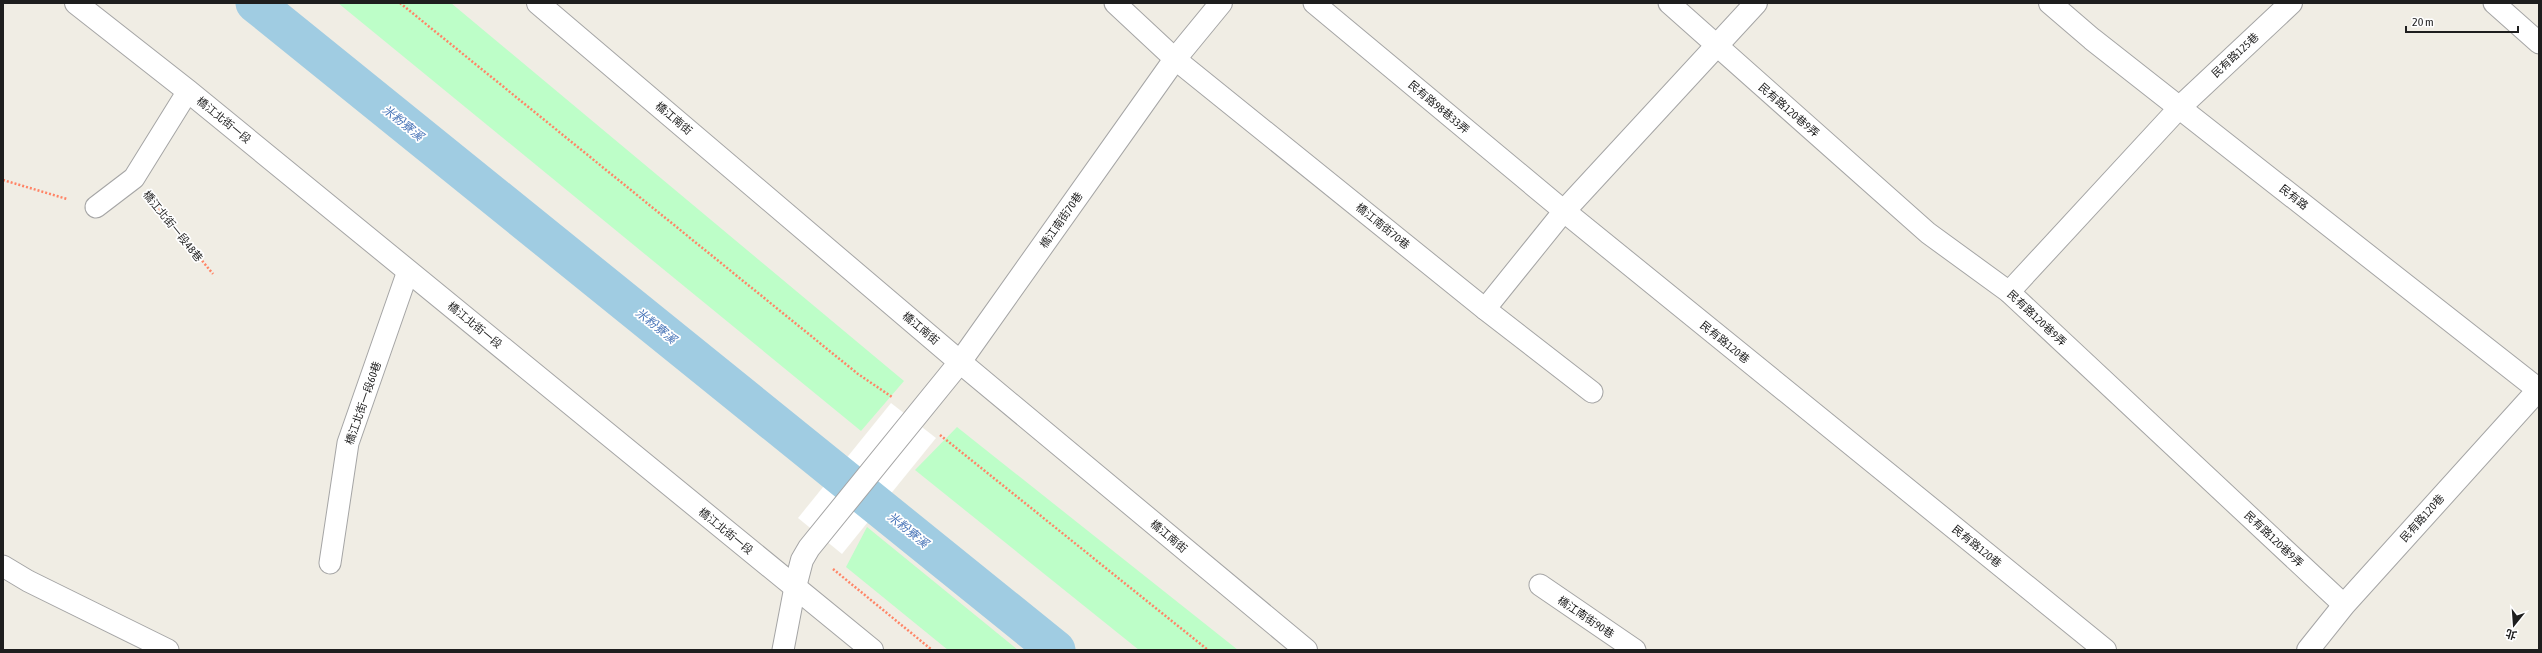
<svg xmlns="http://www.w3.org/2000/svg" width="2542" height="653" font-family="'Asap Condensed','Noto Sans TC',sans-serif">
<style>
.park{fill:#bdfec8}
.pier{fill:#fff}
.lines{fill:none;stroke-linecap:round;stroke-linejoin:round}
.canal{stroke:#a0cce2;stroke-width:39}
.service-casing{stroke:#a5a5a5;stroke-width:23}
.minor-casing{stroke:#a5a5a5;stroke-width:24}
.path{stroke:#ff8466;stroke-width:2.5;stroke-dasharray:2 2;stroke-linecap:butt}
.service{stroke:#fff;stroke-width:21}
.minor{stroke:#fff;stroke-width:22}
.labels{text-anchor:middle;dominant-baseline:central;stroke-width:3.5;stroke-linejoin:round;paint-order:stroke}
.street-label{font-size:11px;fill:#1e1e1e;stroke:#fff}
.water-label{font-size:12px;font-style:italic;fill:#4371b6;stroke:#fff}
</style>
<rect width="100%" height="100%" fill="#f0ede4"/>
<g class="park">
<polygon points="338,3 451,3 904,381 861,431"/>
<polygon points="957,427 1238,650 1139,650 915,470"/>
<polygon points="867,527 1018,650 948,650 846,567"/>
</g>
<polygon class="pier" points="891,403 936,438 842,554 798,518"/>
<g class="lines">
<polyline class="canal" points="255,3 1056,650"/>
<defs>
<g id="service">
<polyline points="1115,3 1175,59 1485,309 1592,392"/>
<polyline points="1314,3 1564,211 1485,309"/>
<polyline points="1669,3 1928,233 2009,292 2344,605"/>
<polyline points="2494,3 2539,43"/>
<polyline points="96,207 134,178 188,91"/>
<polyline points="2009,292 2180,107"/>
<polyline points="330,563 348,443 408,271"/>
<polyline points="3,566 28,581 168,650"/>
<polyline points="1540,585 1635,650"/>
<polyline points="783,650 795,587"/>
</g>
<g id="minor">
<polyline points="76,3 188,91 872,650"/>
<polyline points="538,3 960,362 1306,650"/>
<polyline points="1756,3 1564,211 2105,650"/>
<polyline points="2050,3 2092,39 2539,390"/>
<polyline points="2180,107 2291,3"/>
<polyline points="795,587 802,560 809,548 960,362 1175,59 1221,3"/>
<polyline points="2308,650 2344,605 2539,389"/>
</g>
</defs>
<use href="#service" class="service-casing"/>
<use href="#minor" class="minor-casing"/>
<g class="path">
<polyline points="400,3 858,374 892,397"/>
<polyline points="3,180 67,199"/>
<polyline points="154,202 213,274"/>
<polyline points="940,435 1208,650"/>
<polyline points="833,569 932,650"/>
</g>
<use href="#service" class="service"/>
<use href="#minor" class="minor"/>
</g>
<g class="labels">
<g class="street-label">
<text transform="translate(2235 55) rotate(-43)">民有路125巷</text>
<text transform="translate(1439 107) rotate(40)">民有路98巷33弄</text>
<text transform="translate(1789 110) rotate(41)">民有路120巷9弄</text>
<text transform="translate(674 118) rotate(40)">橋江南街</text>
<text transform="translate(224 120) rotate(39)">橋江北街一段</text>
<text transform="translate(2294 197) rotate(38)">民有路</text>
<text transform="translate(1061 220) rotate(-55)">橋江南街70巷</text>
<text transform="translate(173 226) rotate(51)">橋江北街一段48巷</text>
<text transform="translate(1383 226) rotate(39)">橋江南街70巷</text>
<text transform="translate(2037 318) rotate(43)">民有路120巷9弄</text>
<text transform="translate(475 325) rotate(39)">橋江北街一段</text>
<text transform="translate(921 328) rotate(40)">橋江南街</text>
<text transform="translate(1725 342) rotate(39)">民有路120巷</text>
<text transform="translate(363 403) rotate(-71)">橋江北街一段60巷</text>
<text transform="translate(2422 518) rotate(-48)">民有路120巷</text>
<text transform="translate(726 531) rotate(39)">橋江北街一段</text>
<text transform="translate(1169 536) rotate(40)">橋江南街</text>
<text transform="translate(2274 539) rotate(43)">民有路120巷9弄</text>
<text transform="translate(1977 546) rotate(39)">民有路120巷</text>
<text transform="translate(1586 617) rotate(34)">橋江南街90巷</text>
</g>
<g class="water-label">
<text transform="translate(403 123) rotate(39)">米粉寮溪</text>
<text transform="translate(656 326) rotate(39)">米粉寮溪</text>
<text transform="translate(908 530) rotate(39)">米粉寮溪</text>
</g>
</g>
<rect width="2542" height="653" fill="none" stroke="#1e1e1e" stroke-width="8"/>
<g transform="translate(2514 625) rotate(197)" stroke="#ffffff" stroke-width="3" paint-order="stroke">
<path d="M0-3L7 15L0 10L-7 15Z" fill="#1e1e1e"/>
<text y="-6" font-size="11" font-weight="bold" text-anchor="middle" fill="#1e1e1e">北</text>
</g>
<path d="M2406 26v6h112v-6" fill="none" stroke="#1e1e1e" stroke-width="2"/>
<text x="2412" y="26" font-size="12" fill="#1e1e1e" stroke="#ffffff" stroke-width="3" paint-order="stroke">20 m</text>
</svg>
